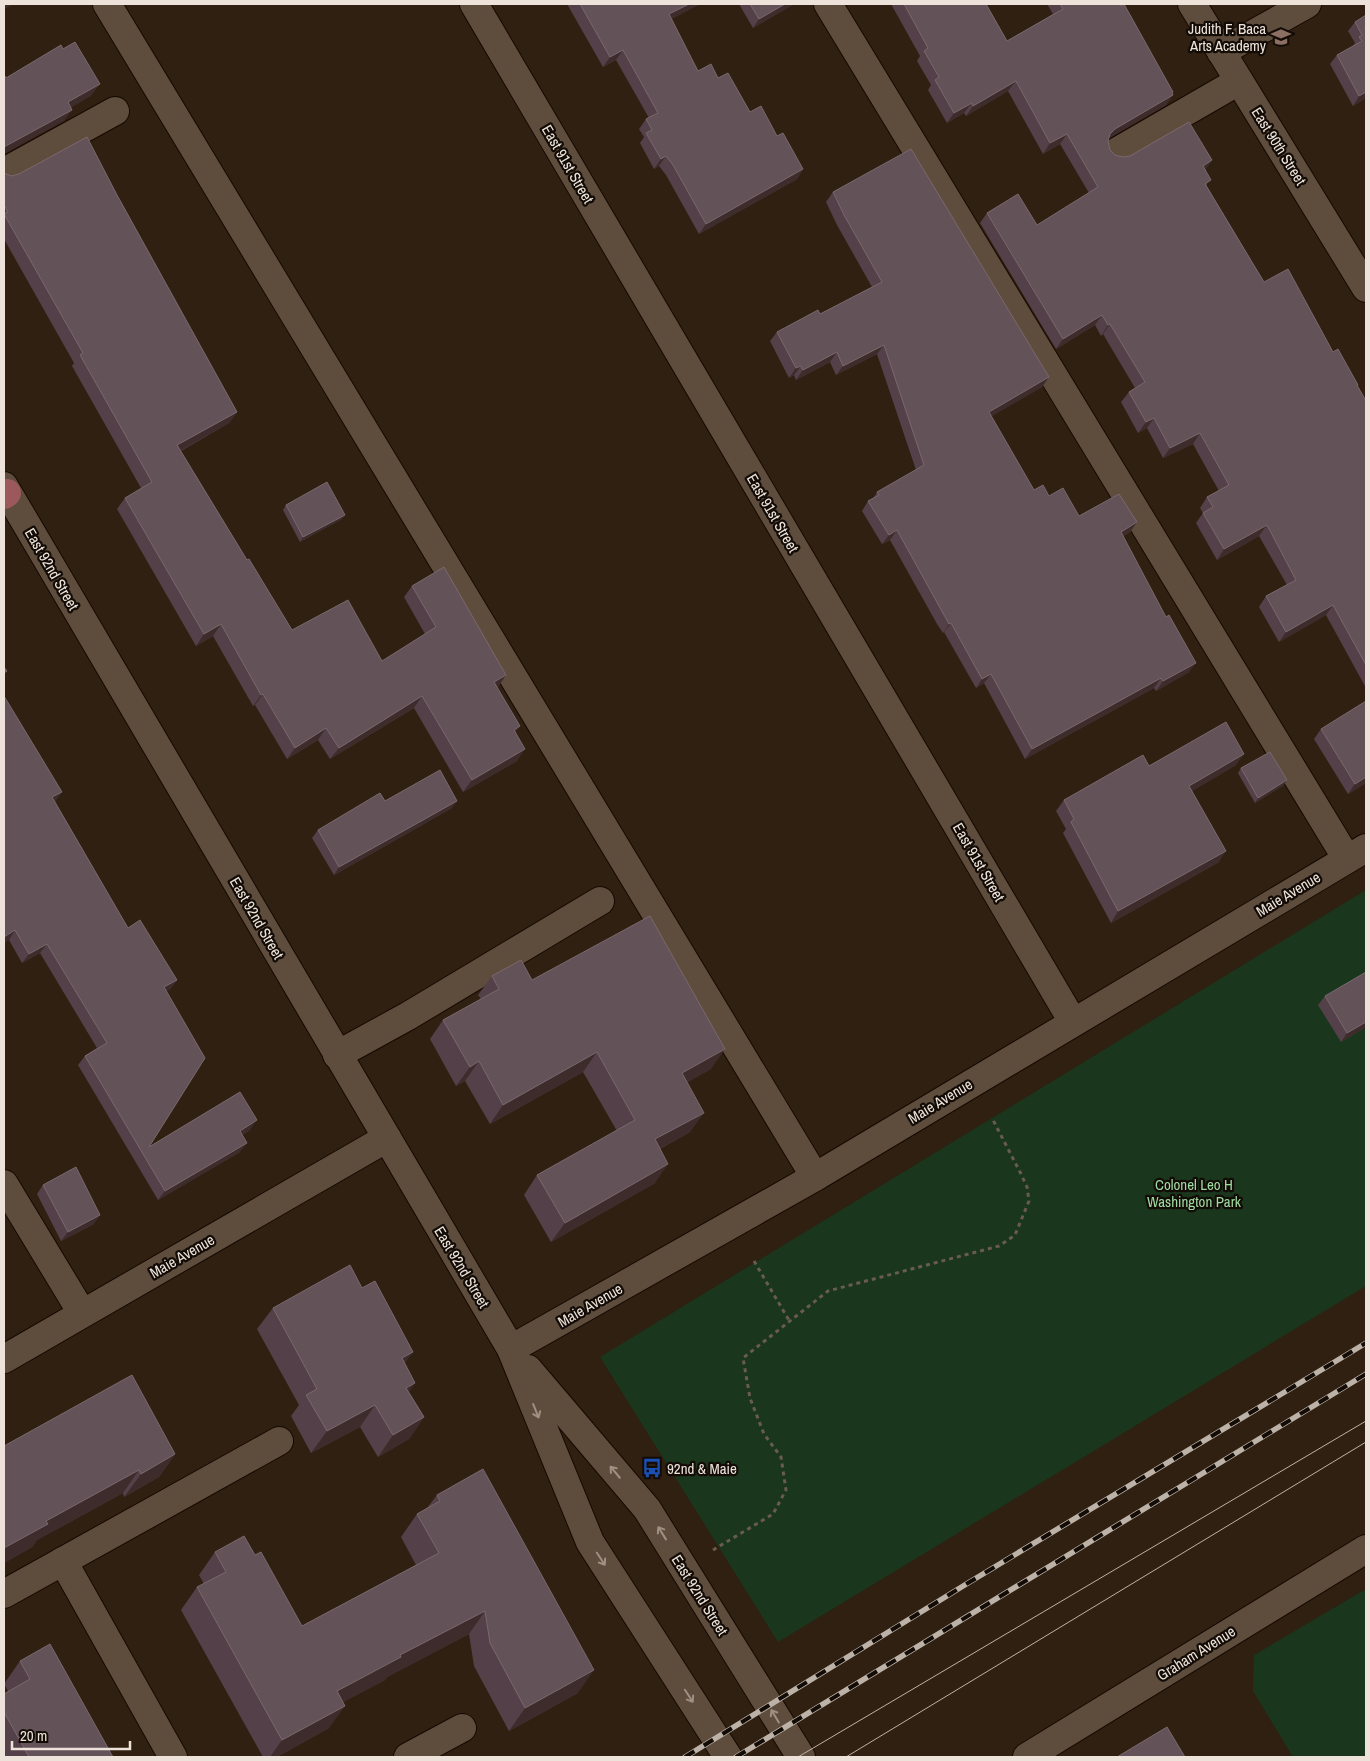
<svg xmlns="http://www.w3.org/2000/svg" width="1370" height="1761" font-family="'Archivo Narrow',sans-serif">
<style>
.green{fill:#1a361d}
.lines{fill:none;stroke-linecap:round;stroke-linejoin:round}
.minor-casing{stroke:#160900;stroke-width:30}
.major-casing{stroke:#160900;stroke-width:30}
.path{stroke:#695c4f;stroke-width:3;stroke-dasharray:4 4;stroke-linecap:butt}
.minor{stroke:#5e4d3d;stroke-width:28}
.major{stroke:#9c595c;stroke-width:28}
.tram{stroke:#bdb2a7;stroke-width:1}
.rail-casing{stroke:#bdb2a7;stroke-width:5.5}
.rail{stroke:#120b06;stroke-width:4;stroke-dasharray:11;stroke-linecap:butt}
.wall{fill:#544049}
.shaded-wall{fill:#3e2c2c}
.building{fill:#645259;stroke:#7a686d}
.oneway{stroke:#9e9084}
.labels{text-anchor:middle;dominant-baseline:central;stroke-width:4.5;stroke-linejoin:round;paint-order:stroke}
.poi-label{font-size:15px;fill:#ede3da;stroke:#120b06;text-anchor:end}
.street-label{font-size:15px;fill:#ede3da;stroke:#120b06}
.park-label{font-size:15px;fill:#9edba1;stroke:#120b06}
</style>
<rect width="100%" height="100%" fill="#2f2011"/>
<g class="green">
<polygon points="1366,890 1366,1286 778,1642 600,1357"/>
<polygon points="1366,1589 1366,1757 1293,1757 1253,1691 1254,1655"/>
</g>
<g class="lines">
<defs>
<g id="minor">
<polyline points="107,4 815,1177"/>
<polyline points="474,4 1073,1022"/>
<polyline points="828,4 1347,859"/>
<polyline points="1192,4 1366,288"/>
<polyline points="1221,52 1307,4"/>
<polyline points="1116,152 1239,81"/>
<polyline points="4,172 115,111"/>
<polyline points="4,486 511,1349 590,1542 728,1757"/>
<polyline points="337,1055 408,1016 600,901"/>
<polyline points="4,1184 82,1313"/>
<polyline points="511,1349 815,1177 1366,848"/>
<polyline points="4,1359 387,1138"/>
<polyline points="528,1369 647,1509 801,1757"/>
<polyline points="63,1561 173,1757"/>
<polyline points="4,1594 279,1441"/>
<polyline points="408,1757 462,1728"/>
<polyline points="1027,1757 1366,1549"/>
</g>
<polyline id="major" points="4,495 7,493"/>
</defs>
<use href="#minor" class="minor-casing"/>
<use href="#major" class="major-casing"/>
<g class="path">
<polyline points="754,1261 790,1322"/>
<polyline points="713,1550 773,1514 786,1490 781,1457 764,1434 750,1398 743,1358 828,1291 999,1246 1015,1235 1029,1201 1027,1187 1020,1172 992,1118"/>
</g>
<use href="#minor" class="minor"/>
<use href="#major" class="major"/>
<g class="tram">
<polyline points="798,1757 1366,1421"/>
<polyline points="846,1757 1366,1442"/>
</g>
<defs>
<g id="rail">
<polyline points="685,1757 968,1583 1366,1343"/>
<polyline points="736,1757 1366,1374"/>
</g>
</defs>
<use href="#rail" class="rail-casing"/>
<use href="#rail" class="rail"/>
</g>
<g class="wall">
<polygon points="567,4 700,4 671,19 698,71 718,78 750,112 777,136 803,169 797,179 699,234 666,175 659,166 654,169 640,143 644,137 639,129 646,119 649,118 616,60 603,67"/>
<polygon points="739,4 794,4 753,28"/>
<polygon points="891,4 986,4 1007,41 1053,14 1047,4 1120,4 1173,92 1166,105 1108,138 1108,141 1110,150 1115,155 1123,157 1212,160 1205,170 1207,186 1264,282 1333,352 1358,385 1357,386 1366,401 1366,688 1326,615 1279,642 1259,607 1266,596 1287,585 1259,536 1217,560 1196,523 1203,513 1200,508 1207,497 1219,491 1193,444 1163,458 1147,428 1138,433 1121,402 1129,392 1135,388 1103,334 1101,336 1095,325 1056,349 980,223 987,213 1037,225 1089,193 1060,144 1043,154 1008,91 966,116 964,113 947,123 928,90 931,85 917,61 920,56"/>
<polygon points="1366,15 1366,98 1353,106 1330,64 1337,55 1353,46 1355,43 1348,31 1355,22"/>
<polygon points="4,173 11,176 117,195 237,412 229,423 181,451 247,560 292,630 382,661 425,634 404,597 412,586 506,675 497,688 516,732 517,761 463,792 414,708 330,759 318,740 287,759 255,705 253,706 213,636 196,646 117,509 125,498 141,488 72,366 74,363 4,239"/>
<polygon points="833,192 1049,377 1042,387 991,416 1034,490 1049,496 1079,516 1137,522 1130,532 1123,536 1189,672 1156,691 1154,688 1025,759 984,683 976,688 944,632 943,633 937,624 890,540 882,544 862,511 868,501 873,499 877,492 916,470 877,354 836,375 830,362 796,380 794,375 789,378 770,341 777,332 820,314 872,287 837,225 826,202"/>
<polygon points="286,505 342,519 300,542 283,510"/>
<polygon points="1321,729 1366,783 1348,794 1314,739"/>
<polygon points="1236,765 1192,791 1219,862 1111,923 1063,833 1066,829 1056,811 1064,800 1149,766"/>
<polygon points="1241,768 1284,785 1255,803 1238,773"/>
<polygon points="385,801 452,808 334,875 312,838 318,830"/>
<polygon points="55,802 128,928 177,980 170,989 166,991 149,1147 250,1130 242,1135 240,1152 158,1200 78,1065 85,1056 97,1048 40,953 22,963 9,940"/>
<polygon points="492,976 532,980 711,1069 687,1082 690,1132 660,1149 655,1183 551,1242 524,1195 537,1175 617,1131 583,1072 490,1124 465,1081 456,1086 430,1039 443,1020 481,999 478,995"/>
<polygon points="1325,996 1366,1027 1341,1042 1318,1005"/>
<polygon points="43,1185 94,1224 61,1241 37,1194"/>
<polygon points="273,1308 405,1364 409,1392 424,1417 409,1439 378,1457 360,1427 311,1453 291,1416 299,1405 257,1329"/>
<polygon points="4,1446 175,1454 159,1477 124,1497 123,1493 37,1540 32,1547 4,1563"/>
<polygon points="437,1495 578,1693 509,1731 474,1666 469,1634 387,1677 385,1680 343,1702 329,1728 277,1757 263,1757 181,1610 197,1587 204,1584 199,1575 215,1552 255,1555 302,1626 416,1565 401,1537 417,1514 427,1508"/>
<polygon points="20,1661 113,1757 4,1757 4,1694 8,1691 4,1684"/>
</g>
<g class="shaded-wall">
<polygon points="4,4 14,4 4,9"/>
<polygon points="689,4 700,4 662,24 669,14"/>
<polygon points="785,4 794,4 753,28 759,19"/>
<polygon points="623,50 616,60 603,67 610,57"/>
<polygon points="1016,81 1008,91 966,116 973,106"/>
<polygon points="100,84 91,96 60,114 68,102"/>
<polygon points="1173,92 1170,97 1173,95 1166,105 1108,139 1110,134 1115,129"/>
<polygon points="1366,92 1366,98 1353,106 1359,96"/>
<polygon points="972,103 964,113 947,123 954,113"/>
<polygon points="72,110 64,121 4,154 4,147"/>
<polygon points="1067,134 1060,144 1043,154 1050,143"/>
<polygon points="666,156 659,166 654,169 661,159"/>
<polygon points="1212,160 1205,170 1203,166"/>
<polygon points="803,169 797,179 699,234 706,224"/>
<polygon points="1102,315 1095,325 1056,349 1063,339"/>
<polygon points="1110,324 1103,334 1101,336 1108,325"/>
<polygon points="884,345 877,354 836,375 843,366"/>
<polygon points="837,352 830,362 796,380 803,370"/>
<polygon points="801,366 794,375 789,378 796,368"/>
<polygon points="1049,377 1042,387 982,422 989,412"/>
<polygon points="237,412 229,423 169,457 177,445"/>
<polygon points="1154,418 1147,428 1138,433 1146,422"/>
<polygon points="1200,433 1193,444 1163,458 1170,448"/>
<polygon points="345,515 342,519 300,542 303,537"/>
<polygon points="1137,522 1130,532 1114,541 1121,532"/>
<polygon points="1267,525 1259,536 1217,560 1224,549"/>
<polygon points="897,530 890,540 882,544 889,535"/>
<polygon points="1333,605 1326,615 1279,642 1286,632"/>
<polygon points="951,623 944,632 943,633 949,624"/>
<polygon points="221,624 213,636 196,646 204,634"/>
<polygon points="1196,663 1189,672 1156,691 1163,681"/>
<polygon points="991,674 984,683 976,688 982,679"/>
<polygon points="506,675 498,687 486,694 494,682"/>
<polygon points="1161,678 1154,688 1025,759 1032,749"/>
<polygon points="263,694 255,705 253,706 261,695"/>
<polygon points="422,696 414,708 330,759 339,748"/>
<polygon points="520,726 512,737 514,730"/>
<polygon points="326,728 318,740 287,759 295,748"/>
<polygon points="525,749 517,761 463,792 472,780"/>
<polygon points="1244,754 1236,765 1182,797 1189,786"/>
<polygon points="1366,777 1366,783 1348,794 1355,784"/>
<polygon points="1287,780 1284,785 1255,803 1258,798"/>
<polygon points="62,792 55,802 52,797"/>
<polygon points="457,801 452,808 334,875 339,867"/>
<polygon points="1226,851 1219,862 1111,923 1118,911"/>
<polygon points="15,930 9,940 4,943 4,937"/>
<polygon points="47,944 40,953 22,963 29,954"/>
<polygon points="177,980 170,989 157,997 164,987"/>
<polygon points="1366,1022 1366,1027 1341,1042 1347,1033"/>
<polygon points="725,1049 711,1069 669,1093 682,1073"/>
<polygon points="597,1052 583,1072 490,1124 503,1105"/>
<polygon points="479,1061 465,1081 456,1086 470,1067"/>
<polygon points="704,1113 690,1132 641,1159 655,1139"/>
<polygon points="257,1120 250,1130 233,1140 240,1131"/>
<polygon points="247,1143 240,1152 158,1200 165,1191"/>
<polygon points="668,1164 655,1183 551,1242 565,1223"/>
<polygon points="100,1215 94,1224 61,1241 68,1232"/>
<polygon points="413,1352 397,1374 402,1358"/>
<polygon points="415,1383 400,1405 406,1388"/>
<polygon points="375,1405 360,1427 311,1453 327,1431"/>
<polygon points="424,1417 409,1439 378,1457 393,1435"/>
<polygon points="175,1454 159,1477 124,1497 141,1474"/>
<polygon points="139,1470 123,1493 37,1540 32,1547 4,1563 4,1548 46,1521"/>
<polygon points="485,1611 469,1634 387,1677 385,1680 321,1714 337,1691 400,1655"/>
<polygon points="594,1670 578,1693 509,1731 525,1708"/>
<polygon points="345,1706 329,1728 277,1757 270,1757 282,1740"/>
</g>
<g class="building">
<polygon points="580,4 689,4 669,14 698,71 711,64 718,78 728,73 750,112 761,106 777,136 783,133 803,169 706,224 673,165 666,156 661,159 646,133 652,130 646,119 658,113 623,50 610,57"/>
<polygon points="750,4 785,4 759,19"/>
<polygon points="904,4 986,4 1007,41 1063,9 1060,4 1120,4 1121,6 1124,4 1173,92 1172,93 1173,95 1115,129 1110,134 1108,141 1110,150 1115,155 1123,157 1130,156 1189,122 1212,160 1203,166 1211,180 1205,184 1264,282 1288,269 1333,352 1338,349 1358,385 1357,385 1366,401 1366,665 1333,605 1286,632 1266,596 1296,580 1267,525 1224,549 1203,513 1213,507 1207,497 1229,485 1200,433 1170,448 1154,418 1146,422 1129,392 1145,382 1110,324 1108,325 1102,315 1063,339 987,213 1018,194 1037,225 1098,187 1067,134 1050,143 1016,81 973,106 972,103 954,113 935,80 939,77 924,51 928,48"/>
<polygon points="1366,15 1366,92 1359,96 1337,55 1362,41 1359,37 1362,35 1355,22"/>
<polygon points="75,42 100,84 68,102 72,110 4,147 4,77 5,76 6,78 61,45 63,49"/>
<polygon points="87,137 117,195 237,412 177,445 247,560 249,559 292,630 348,600 382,661 436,627 412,586 444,567 506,675 494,682 520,726 514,730 525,749 472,780 422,696 339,748 326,728 295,748 263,694 261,695 221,624 204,634 125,498 152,482 80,355 83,353 4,214 8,212 4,205 4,173 11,176 19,174"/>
<polygon points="911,149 1049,377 989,412 1034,490 1043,485 1049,496 1063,488 1079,516 1119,494 1137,522 1121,532 1166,617 1169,615 1196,663 1163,681 1161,678 1032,749 991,674 982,679 951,623 949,624 944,615 897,530 889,535 868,501 879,495 877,492 924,465 884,345 843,366 837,352 803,370 801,366 796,368 777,332 818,310 820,314 882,282 844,215 833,192"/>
<polygon points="327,482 345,515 303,537 286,505"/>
<polygon points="4,667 7,671 4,673"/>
<polygon points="4,696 62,792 52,797 128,928 140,920 177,980 164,987 205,1058 149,1147 240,1092 257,1120 240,1131 247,1143 165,1191 85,1056 107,1043 47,944 29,954 15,930 4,937"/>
<polygon points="1366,701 1366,777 1355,784 1321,729"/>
<polygon points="1226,722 1244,754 1189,786 1226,851 1118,911 1071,822 1074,819 1064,800 1143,755 1149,766"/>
<polygon points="1270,752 1287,780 1258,798 1241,768"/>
<polygon points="440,770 457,801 339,867 318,830 380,793 385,801"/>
<polygon points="650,916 725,1049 682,1073 704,1113 655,1139 668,1164 565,1223 537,1175 635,1120 597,1052 503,1105 479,1061 470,1067 443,1020 499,989 492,976 521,960 532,980"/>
<polygon points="1366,972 1366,1022 1347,1033 1325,996"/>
<polygon points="76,1167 100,1215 68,1232 43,1185"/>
<polygon points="350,1265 362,1288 375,1281 413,1352 402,1358 415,1383 406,1388 424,1417 393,1435 375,1405 327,1431 306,1395 317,1389 273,1308"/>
<polygon points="132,1375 175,1454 141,1474 139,1470 46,1521 48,1524 4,1548 4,1446"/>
<polygon points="483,1469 594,1670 525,1708 490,1643 485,1611 400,1655 401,1657 337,1691 345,1706 282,1740 197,1587 226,1572 215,1552 244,1536 255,1555 261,1552 302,1626 439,1553 417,1514 440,1501 437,1495"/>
<polygon points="50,1644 113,1757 29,1757 4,1712 4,1694 30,1679 20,1661"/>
<polygon points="1167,1727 1185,1757 1117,1757"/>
</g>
<defs><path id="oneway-shaft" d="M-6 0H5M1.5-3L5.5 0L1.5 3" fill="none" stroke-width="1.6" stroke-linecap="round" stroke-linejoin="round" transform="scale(1.25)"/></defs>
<g class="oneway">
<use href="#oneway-shaft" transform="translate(536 1411) rotate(68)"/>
<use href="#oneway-shaft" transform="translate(615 1472) rotate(-130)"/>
<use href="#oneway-shaft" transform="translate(662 1533) rotate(-122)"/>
<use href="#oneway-shaft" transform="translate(601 1559) rotate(57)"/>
<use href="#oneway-shaft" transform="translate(689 1696) rotate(57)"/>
<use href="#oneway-shaft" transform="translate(775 1716) rotate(-121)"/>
</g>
<defs>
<symbol id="school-bare" viewBox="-9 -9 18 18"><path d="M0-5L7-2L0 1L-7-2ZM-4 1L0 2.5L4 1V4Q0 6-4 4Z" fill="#8d6e63" stroke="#120b06" stroke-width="2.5" paint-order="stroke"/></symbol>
<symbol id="bus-bare" viewBox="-9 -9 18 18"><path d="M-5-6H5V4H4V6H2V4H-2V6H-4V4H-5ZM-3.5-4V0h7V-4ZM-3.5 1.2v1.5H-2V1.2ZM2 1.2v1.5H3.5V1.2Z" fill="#1a4fb4" stroke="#120b06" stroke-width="2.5" paint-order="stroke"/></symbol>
</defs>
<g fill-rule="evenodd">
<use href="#school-bare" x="1267" y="23" width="28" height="28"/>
<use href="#bus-bare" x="638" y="1454" width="28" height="28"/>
</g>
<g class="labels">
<g class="poi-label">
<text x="1266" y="28">Judith F. Baca<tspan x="1266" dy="17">Arts Academy</tspan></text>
<text x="667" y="1468" text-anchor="start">92nd &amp; Maie</text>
</g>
<g class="street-label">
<text transform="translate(1279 146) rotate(58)">East 90th Street</text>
<text transform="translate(568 164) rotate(60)">East 91st Street</text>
<text transform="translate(773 513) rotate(60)">East 91st Street</text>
<text transform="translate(52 569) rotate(60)">East 92nd Street</text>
<text transform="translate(979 862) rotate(60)">East 91st Street</text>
<text transform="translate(1288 894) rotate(-31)">Maie Avenue</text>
<text transform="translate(257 918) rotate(60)">East 92nd Street</text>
<text transform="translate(940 1101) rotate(-31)">Maie Avenue</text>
<text transform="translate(182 1256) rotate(-30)">Maie Avenue</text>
<text transform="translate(462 1267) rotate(59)">East 92nd Street</text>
<text transform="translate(590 1305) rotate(-30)">Maie Avenue</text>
<text transform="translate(700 1595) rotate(58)">East 92nd Street</text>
<text transform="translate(1196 1653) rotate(-32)">Graham Avenue</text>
</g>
<g class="park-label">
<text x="1194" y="1184">Colonel Leo H<tspan x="1194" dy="17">Washington Park</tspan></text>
</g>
</g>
<rect width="1370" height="1761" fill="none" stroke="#ede3da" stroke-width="10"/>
<path d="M12 1741v8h118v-8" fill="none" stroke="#ede3da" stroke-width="2.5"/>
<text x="20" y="1741" font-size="15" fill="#ede3da" stroke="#120b06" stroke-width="4" paint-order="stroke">20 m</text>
</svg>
